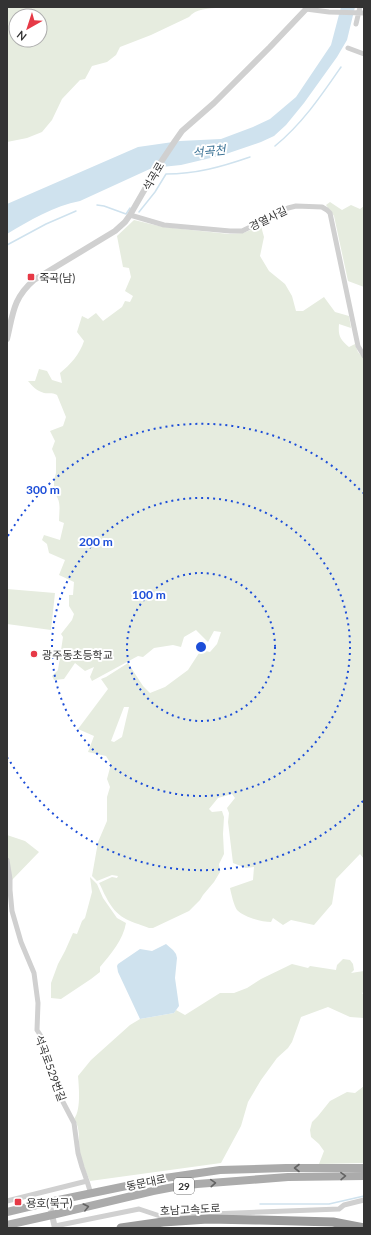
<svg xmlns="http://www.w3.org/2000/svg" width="371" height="1235" viewBox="0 0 371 1235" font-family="Lato,'Noto Sans KR',sans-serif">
  <rect width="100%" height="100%" fill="#fff"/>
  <!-- green -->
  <path fill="#e6ecdf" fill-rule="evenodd" d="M7,7h219v1c-11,0 -29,-1 -37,9l-38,18 -31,12 -4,8 -9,7 -15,4 -7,13 -5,1 -18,19 -10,21 -10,12 -15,6 -20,4zM16,16h24v24h-24z
    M330,202l12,8 9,-5 9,4 4,-3v81l-16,-6 -14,-65 -8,-11z
    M134,220l29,7 66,7 14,-1 18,-7 3,11 -4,19 9,15 16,13 7,12 4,15h7l21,-14 11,15 14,4 2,12 -12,-4c-1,12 1,15 10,23l6,-3 3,8 6,7v500l-4,-5 -24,25 -4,25 -18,21 -23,-5 -8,5 -10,-7 -2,4c-10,0 -27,-5 -34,-12 -3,-4 -6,-17 -7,-22l23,-8 1,-13 -8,1 -13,-5 -5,-41 1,-9 -2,-5 8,-10 -3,-4 -14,4 -9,11 3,3 10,-1 2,6 -1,17 1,20 -5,10 1,8 -6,10 -11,13 -3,5 -11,11 -36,17h-4c-21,-8 -32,-9 -43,-31 -3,-5 -4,-9 -7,-14l13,-6 5,1 1,-2 -6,-1 -15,6 -5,-5 6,-34 9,-21v-24l3,-10 -3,-8 4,-15 -5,-8 -18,-4 6,-16 -16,-7 30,-40 -7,-10 5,-2 22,-14 15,23 7,7 15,-6 23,-17 13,-20 9,2 7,-8 4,-12 -7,-1 -6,11 -12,-12 -12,7 -3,10 -8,-2 -19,3 -11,9 -5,-1 -46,25 -2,-4 4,-10 -9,4 -10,-8 -11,16 -10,1 -2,-4 6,-6 5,-33 -2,-3 11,-14 2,-6 -5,-8v-11h4l1,-13 -15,-7 6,-15 -16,-7 -2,-9 -5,-4 2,-5 16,5 4,-17 -5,-2c0,-10 3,-20 -5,-28v-13l2,-7v-15l-4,-9 3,-8 -5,-10 13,-5 3,-9 -9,-22c-6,-3 -8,-1 -13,-2 -7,-2 -12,-7 -16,-12h7l4,-12 8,2 5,9 10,3 -2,-10c10,-8 20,-19 24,-32l-7,-9 5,-16 6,3 8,-6 7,8 19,-14 3,-6 5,1 3,-6 -8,-5 6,-14 -2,-9 -6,-1 -6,-31zM124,707h5l-7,30 -8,5 -3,-1z
    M7,589l48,4 -4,37 -44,-6z
    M7,835l18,6 14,11 -28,29 -4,-29z
    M90,877l7,7 6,14 14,20 9,5c-3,17 -15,31 -26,44v5l-9,7 -30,20 -10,-1v-15l7,-19 7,-13 8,-18 4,1 5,-13 3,-3 7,-26z
    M343,959l7,1 3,4 1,6 -3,3 13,-2v21l-2,1 2,2v23l-14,-1 -22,-10 -27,10 -9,25 -4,6 -11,10 -16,22 -13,22 -7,24 -20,37 -131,18c-4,-9 -8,-18 -10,-28 -2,-11 1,-25 -6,-34 7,-9 5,-31 4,-43l13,-16 39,-35 10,-6 34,-6 2,-3 9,5 35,-22h14l13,-5 14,-9 31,-15 16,4 2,-2 26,4 1,-5z
    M364,1086v77l-45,1 5,-13 -5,-7 -8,-7 -1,-7 2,-8 6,-6 12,-15 17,-9 8,1z"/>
  <!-- water -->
  <path fill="#cfe2ee" d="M341,7h14l-8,33 -10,17 -33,46 -18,22 -12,11 -13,6 -38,13 -42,10 -29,3 -72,33c-26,5 -50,19 -73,33v-30l131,-57 42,-6 41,-2 32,-12 17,-8 26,-22 35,-52z
    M166,944l7,6 3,4 1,4 -2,20 4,28 -5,7 -34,6 -22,-47 -1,-6 1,-2 22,-15 12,2z"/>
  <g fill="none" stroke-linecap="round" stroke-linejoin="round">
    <!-- stream -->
    <path stroke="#cfe2ee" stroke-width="1.5" d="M275,146c27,-22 46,-50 66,-79
      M97,205l7,1 22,8 4,-6
      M139,212l16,-20 11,-18c30,0 55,-7 84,-17
      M7,245l39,-21 30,-13
      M260,1204h69l35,-8"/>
    <!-- minor -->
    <path stroke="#d0d0d0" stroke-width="5" d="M306,9l23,3 35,1
      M356,24l4,-17
      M348,48l16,6
      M130,215l34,10 66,6h12l21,-10 25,-13 8,-2 26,1 5,3 3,3 28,133 6,10
      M7,860l3,19v11l2,21 9,31 13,31 4,30 -1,27 7,11 19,61 11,21 4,30 4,14 5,14
      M7,1201l80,-20 4,13
      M55,1226l84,-17 21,7 179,-7 5,-4 20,-5"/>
    <!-- tertiary -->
    <path stroke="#d0d0d0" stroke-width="6" d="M7,339c6,-25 6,-41 27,-59l81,-49 10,-9 5,-7 27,-47 18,-27 7,-10 32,-28 56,-56 38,-40
      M49,1202l6,26"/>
    <!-- primary -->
    <path stroke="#ababab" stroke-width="8" d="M7,1212l42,-10 116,-24 55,-8 66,-2h78
      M7,1225l45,-10 101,-24 21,-4 23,-3 91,-7 76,-1"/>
    <!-- motorway -->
    <path stroke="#9a9a9a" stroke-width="9" d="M121,1228l42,-6 45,-3 52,1 73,2 31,6"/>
  </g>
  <!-- one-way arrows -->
  <defs><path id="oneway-chevron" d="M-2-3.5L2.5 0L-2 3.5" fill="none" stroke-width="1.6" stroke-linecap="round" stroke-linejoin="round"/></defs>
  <g stroke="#636363">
    <use href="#oneway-chevron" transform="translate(297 1168) rotate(180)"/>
    <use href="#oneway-chevron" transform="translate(343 1176) rotate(-1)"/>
    <use href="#oneway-chevron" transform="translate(213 1183) rotate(-4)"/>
    <use href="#oneway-chevron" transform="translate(86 1207) rotate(-14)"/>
  </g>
  <!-- distance rings -->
  <g fill="none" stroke="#1d4ed8" stroke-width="2" stroke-dasharray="2 4">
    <circle cx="201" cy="647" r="74"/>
    <circle cx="201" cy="647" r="149"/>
    <path d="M363 801A223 223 0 0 1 8 758M8 536A223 223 0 0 1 363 493"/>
  </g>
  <!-- markers -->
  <g fill="#e63946" stroke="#fff" stroke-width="1.5">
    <rect x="27" y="273" width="8" height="8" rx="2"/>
    <circle cx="34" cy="654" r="4"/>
    <rect x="14" y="1198" width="8" height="8" rx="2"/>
  </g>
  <g text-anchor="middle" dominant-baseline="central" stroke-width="4" stroke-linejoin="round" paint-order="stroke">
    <!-- shield labels -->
    <rect fill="#fff" stroke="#707070" stroke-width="1" x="174" y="1178" width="20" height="16" rx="3"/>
    <g font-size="10" font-weight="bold" fill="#333">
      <text x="184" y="1186">29</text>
    </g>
    <!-- street labels -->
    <g font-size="11" fill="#333" stroke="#fff">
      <text transform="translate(153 176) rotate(-60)">석곡로</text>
      <text transform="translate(268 218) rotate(-26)">경열사길</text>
      <text transform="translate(51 1068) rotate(70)">석곡로529번길</text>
      <text transform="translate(146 1182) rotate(-12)">동문대로</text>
      <text transform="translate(190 1209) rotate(-3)">호남고속도로</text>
    </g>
    <!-- poi labels -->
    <g font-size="11" fill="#333" stroke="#fff" text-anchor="start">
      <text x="39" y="277">죽곡(남)</text>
      <text x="42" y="654">광주동초등학교</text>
      <text x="26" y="1202">용호(북구)</text>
    </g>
    <!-- water labels -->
    <g font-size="12" font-style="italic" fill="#3f7597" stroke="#fff">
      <text transform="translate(209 151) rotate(-6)">석곡천</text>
    </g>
  </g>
  <circle cx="201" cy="647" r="6" fill="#1d4ed8" stroke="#fff" stroke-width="2"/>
  <g font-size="12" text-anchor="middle" font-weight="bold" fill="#1d4ed8" stroke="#fff" stroke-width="4" stroke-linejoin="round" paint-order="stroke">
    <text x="43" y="494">300 m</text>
    <text x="96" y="546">200 m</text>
    <text x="149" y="599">100 m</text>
  </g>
  <!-- border -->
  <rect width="371" height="1235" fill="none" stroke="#333333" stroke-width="16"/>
  <!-- north arrow -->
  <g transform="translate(28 28) rotate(219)"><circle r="19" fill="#ffffff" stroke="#adadad"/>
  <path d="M0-3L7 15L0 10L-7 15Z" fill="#e63946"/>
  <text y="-6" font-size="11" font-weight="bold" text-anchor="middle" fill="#333333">N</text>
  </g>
</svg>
